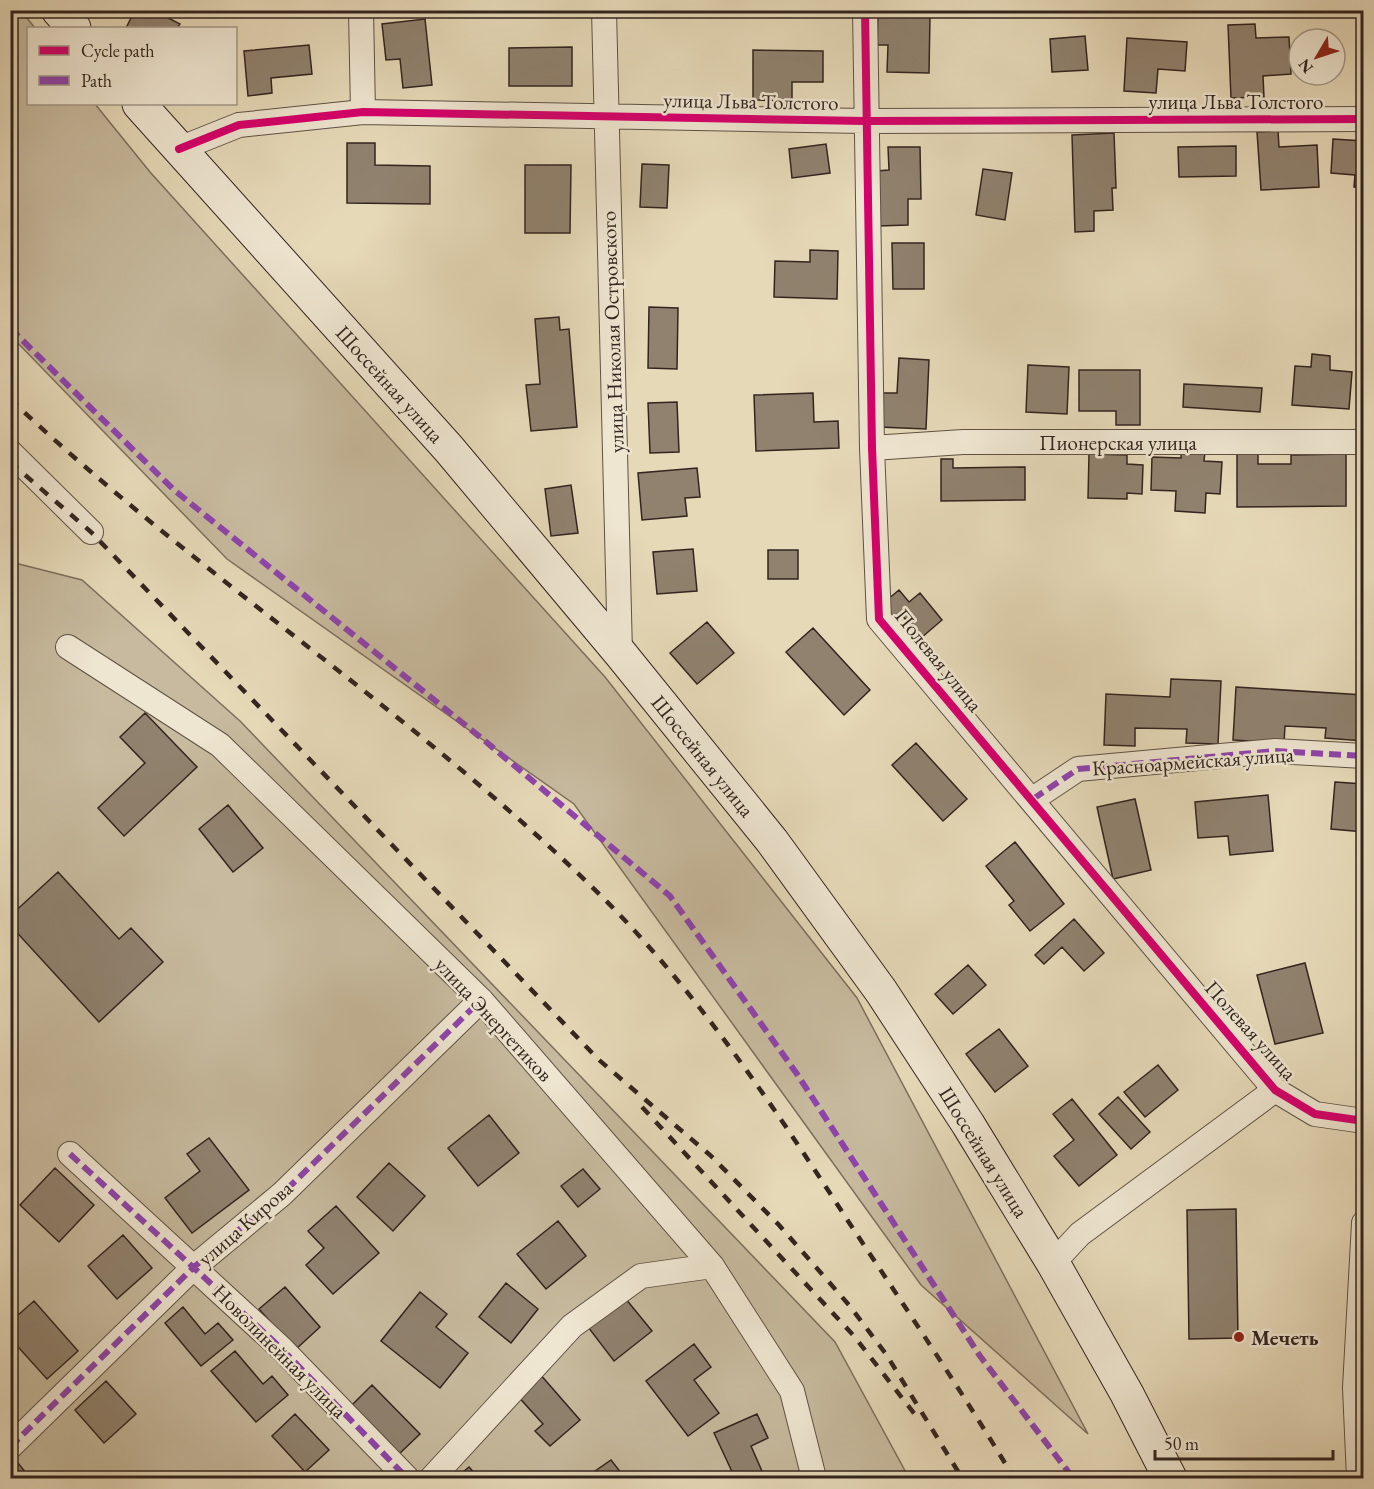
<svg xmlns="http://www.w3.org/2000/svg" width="1374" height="1489" viewBox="0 0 1374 1489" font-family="'EB Garamond',serif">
  <rect width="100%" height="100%" fill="#e6d9b8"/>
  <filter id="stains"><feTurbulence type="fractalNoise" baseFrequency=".00333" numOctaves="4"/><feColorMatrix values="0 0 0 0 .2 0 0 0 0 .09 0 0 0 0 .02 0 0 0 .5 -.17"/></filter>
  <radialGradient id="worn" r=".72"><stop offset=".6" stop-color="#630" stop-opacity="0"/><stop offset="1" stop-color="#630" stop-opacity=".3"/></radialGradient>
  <!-- green -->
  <path fill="#c7ba9e" stroke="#7c6f5e" stroke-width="1.5" d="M21,11l14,17h-7v76h67l55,68 455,505 252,321 231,436 -167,-149 -347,-481 -347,-245 -216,-223 -1,-325z
    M11,562l71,18 158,141 595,621 74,136h-898z"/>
  <!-- building -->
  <path fill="#90826f" stroke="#32241f" stroke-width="1.5" d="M135,10h18l27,14 -3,4h-51z
    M625,10h44v3h-44z
    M878,14l52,1 -1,58 -42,-1 1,-27h-11z
    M425,19l7,66 -29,3 -3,-29 -14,1 -4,-36z
    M1255,24l1,14 33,-1 2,37 -28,2 1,21 -33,1 -3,-73z
    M1085,36l3,34 -36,2 -2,-33z
    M1127,38l60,4 -2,29 -27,-2 -2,24 -32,-2z
    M309,45l3,29 -41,4 1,15 -24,3 -4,-45z
    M572,47v39h-63v-38z
    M753,50l70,1v31h-31v19l-39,-1z
    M1278,131l1,16 38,-2 2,42 -58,3 -4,-58z
    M1114,133l2,55h-4l1,22 -19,1v20l-19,1 -3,-97z
    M1333,139l31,2v46h-10l1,-12 -24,-2z
    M347,143h28v22l55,1v38l-83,-1z
    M826,144l4,29 -38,5 -3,-29z
    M1236,146v30l-57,1 -1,-30z
    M888,147h32l1,52h-13v26l-30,1 -2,-55 13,-1z
    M642,164l27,1 -2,43 -27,-1z
    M525,165h46l-1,68h-45z
    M983,169l29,4 -7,47 -29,-5z
    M892,243h32v46h-31z
    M810,250l28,1 -1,48 -63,-2 1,-36 35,1z
    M649,307l29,1 -1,61 -29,-1z
    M559,317l1,13 9,-1 8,98 -46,4 -5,-46 14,-1 -5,-65z
    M1312,354l18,2v14l22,2 -3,37 -57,-4 3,-39 16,1z
    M899,358l30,2 -3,69 -47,-2 2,-34h16z
    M1028,365l41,2 -2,47 -41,-2z
    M1079,370h61v55h-24v-14h-37z
    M1184,384l78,4 -2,24 -77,-5z
    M813,393l1,29 24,-1 1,27 -83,3 -2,-56z
    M677,402l2,50 -29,1 -2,-50z
    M1237,450h21v14h33v-9l55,-1v52l-109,1z
    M1181,451l24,1 -1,9 18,1 -2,32 -14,-1 -1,20 -30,-2 1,-20 -25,-1 1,-33 29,1z
    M1089,454l38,1v9l16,1 -1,29 -15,-1v6l-39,-1z
    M941,459h12v9l72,-1v33l-84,1z
    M697,468l3,29 -15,1 2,18 -45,4 -4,-47z
    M571,485l7,48 -27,3 -6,-47z
    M693,549l4,42 -40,3 -4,-42z
    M768,550h30v29h-30z
    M899,590l10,12 11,-9 22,27 -21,18 -20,-24 -7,5 -12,-15z
    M707,622l27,31 -37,31 -27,-31z
    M813,628l57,62 -26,25 -58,-63z
    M1171,679l50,2 -3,63 -32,-1 1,-14 -52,-1v18l-31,-1 2,-51 64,3z
    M1236,687l128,8v46l-39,-3 1,-10 -41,-2 -1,17 -51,-3z
    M145,713l52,54 -73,69 -26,-28 47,-45 -25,-26z
    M916,743l51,56 -24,22 -51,-56z
    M1335,782l29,2v48l-33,-3z
    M1268,795l5,56 -43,4 -2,-19 -30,2 -3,-36z
    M1135,799l16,71 -38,9 -16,-72z
    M228,805l35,43 -30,24 -34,-43z
    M1015,842l49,62 -34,27 -21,-26 5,-4 -28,-35z
    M58,872l61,67 12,-11 32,34 -64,60 -89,-97v-9z
    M1074,919l30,34 -20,18 -22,-24 -18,17 -9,-9z
    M1305,963l18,70 -48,11 -18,-69z
    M968,965l18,20 -33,29 -18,-20z
    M999,1029l29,37 -33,26 -29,-38z
    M1158,1065l20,25 -33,27 -21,-25z
    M1118,1097l32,35 -19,17 -32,-35z
    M1072,1099l45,56 -38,31 -25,-30 20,-16 -21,-26z
    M489,1115l30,38 -41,33 -30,-38z
    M209,1138l40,52 -57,43 -27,-35 35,-27 -13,-17z
    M389,1163l36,33 -32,35 -36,-34z
    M55,1168l39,37 -35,37 -39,-37z
    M583,1169l17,20 -22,18 -17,-21z
    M336,1206l43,47 -46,41 -27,-29 18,-17 -16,-17z
    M1236,1209l2,129 -49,1 -2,-129z
    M558,1221l28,35 -40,33 -29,-35z
    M123,1235l29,33 -35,31 -29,-33z
    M506,1283l32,26 -27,34 -32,-26z
    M285,1287l35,40 -25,23 -36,-41z
    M420,1292l27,22 -11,13 32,26 -28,35 -59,-47z
    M625,1298l27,33 -38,30 -26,-34z
    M34,1301l44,50 -31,28 -37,-41v-16z
    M183,1307l22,27 13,-11 15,17 -32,26 -36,-43z
    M694,1344l17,23 -17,13 25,33 -31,23 -42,-55z
    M235,1351l28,33 9,-8 16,19 -32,27 -45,-51z
    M539,1373l41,47 -30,26 -15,-15 8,-7 -28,-31z
    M106,1381l30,33 -32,29 -29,-33z
    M372,1385l48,49 -22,21 -48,-48z
    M295,1414l34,36 -24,22 -33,-36z
    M757,1414l11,24 -17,8 14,32h-30l-21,-45z
    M611,1460l14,18h-40z
    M18,1463l12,15h-20v-9z
    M469,1467l10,11h-23z"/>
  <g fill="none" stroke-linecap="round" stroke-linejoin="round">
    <!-- minor casing -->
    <g stroke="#5f5145" stroke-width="26">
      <path id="minor" d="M361,10l2,102
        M604,10l16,643
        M865,10l7,438 7,171 396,471 40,24 49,7
        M179,149l60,-24 124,-13 502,9 499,-2
        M872,448l91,-6h401
        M10,452l81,80
        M68,647l152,98 261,255 231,266 80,125 22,87
        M1033,799l45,-30 197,-18 89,5
        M70,1154l211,194 126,130
        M1053,1263l27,-29 195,-144
        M10,1447l184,-180 88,-73 199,-194
        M432,1478l140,-152 69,-50 71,-10
        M1359,1478l-4,-90 9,-165"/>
    </g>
    <!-- secondary casing -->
    <g stroke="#32241f" stroke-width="35">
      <path id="secondary" d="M58,10l16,18
        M139,104l310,345 171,204 152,188 109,150 87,133 85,139 74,131 43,84"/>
    </g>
    <!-- minor -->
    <use href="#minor" stroke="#efe6d1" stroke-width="24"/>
    <!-- secondary -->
    <use href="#secondary" stroke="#efe6d1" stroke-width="33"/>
    <!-- rail -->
    <path stroke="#32241f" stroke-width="4.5" stroke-dasharray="10 10" stroke-linecap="butt" d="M10,399c183,173 398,310 579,485 104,100 185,223 263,343 55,83 111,166 162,251
      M10,462l81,70 508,528 111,95 69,70 70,80 37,49 76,124
      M642,1107l212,229 66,85"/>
    <!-- quiet -->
    <path stroke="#8e44ad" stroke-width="6" stroke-dasharray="12 6" stroke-linecap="butt" d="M10,328l164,162 311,251 185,155 127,178 183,282 93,122
      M1033,799l45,-30 197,-18 89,5
      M70,1154l211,194 126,130
      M10,1447l184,-180 88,-73 199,-194"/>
    <!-- cycleway casing -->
    <g stroke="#efe6d1" stroke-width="11">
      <path id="cycleway" d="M865,10l7,438 7,171 396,471 40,24 49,7
        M179,149l60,-24 124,-13 502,9 499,-2"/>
    </g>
    <!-- cycleway -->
    <use href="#cycleway" stroke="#d6006c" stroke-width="8"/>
  </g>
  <!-- markers -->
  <circle fill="#8f2418" stroke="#efe6d1" stroke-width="2" cx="1239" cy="1337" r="6"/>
  <g text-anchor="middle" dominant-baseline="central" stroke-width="5" stroke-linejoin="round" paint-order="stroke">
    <!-- street labels -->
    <g font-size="21" fill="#32241f" stroke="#efe6d1">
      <text transform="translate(751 101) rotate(1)">улица Льва Толстого</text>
      <text x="1236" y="101">улица Льва Толстого</text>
      <text transform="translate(612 332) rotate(-92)">улица Николая Островского</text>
      <text transform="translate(390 384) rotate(48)">Шоссейная улица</text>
      <text x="1118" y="442">Пионерская улица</text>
      <text transform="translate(939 660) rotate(51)">Полевая улица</text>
      <text transform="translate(703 756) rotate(51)">Шоссейная улица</text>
      <text transform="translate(1193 761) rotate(-4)">Красноармейская улица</text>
      <text transform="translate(494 1019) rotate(47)">улица Энергетиков</text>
      <text transform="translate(1251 1030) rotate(48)">Полевая улица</text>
      <text transform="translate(984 1152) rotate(58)">Шоссейная улица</text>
      <text transform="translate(245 1223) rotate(-41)">улица Кирова</text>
      <text transform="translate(280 1351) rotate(45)">Новолинейная улица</text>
    </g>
    <!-- poi labels -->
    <g font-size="21" font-weight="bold" fill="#32241f" stroke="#efe6d1" text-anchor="start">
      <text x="1251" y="1337">Мечеть</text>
    </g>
  </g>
  <!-- margin -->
  <rect width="1374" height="1489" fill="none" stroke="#e6d9b8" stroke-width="36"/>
  <rect x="12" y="12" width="1350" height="1465" fill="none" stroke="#32241f" stroke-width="3"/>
  <rect x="18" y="18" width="1338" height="1453" fill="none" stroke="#32241f" stroke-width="1.5"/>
  <!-- legend -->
  <rect x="27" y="27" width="210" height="78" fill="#efe6d1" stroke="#a3988a" stroke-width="1.5"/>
  <rect x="39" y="46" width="30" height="9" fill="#d6006c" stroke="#a3988a" stroke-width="1.5"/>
  <text x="81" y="57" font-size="18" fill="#32241f">Cycle path</text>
  <rect x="39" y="76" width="30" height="9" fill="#8e44ad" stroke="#a3988a" stroke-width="1.5"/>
  <text x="81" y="87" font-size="18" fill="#32241f">Path</text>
  <!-- north arrow -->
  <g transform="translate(1317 57) rotate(231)"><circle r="28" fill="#efe6d1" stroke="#a3988a" stroke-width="1.5"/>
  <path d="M0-4.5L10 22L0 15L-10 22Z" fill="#8f2418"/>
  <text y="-9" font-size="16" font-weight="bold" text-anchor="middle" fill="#32241f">N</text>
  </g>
  <!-- scale -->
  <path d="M1155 1450v9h178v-9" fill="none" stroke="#32241f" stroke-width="3"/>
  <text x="1164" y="1450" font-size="18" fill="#32241f" stroke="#efe6d1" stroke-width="4.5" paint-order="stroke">50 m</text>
  <rect width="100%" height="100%" filter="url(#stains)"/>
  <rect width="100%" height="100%" fill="url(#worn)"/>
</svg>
